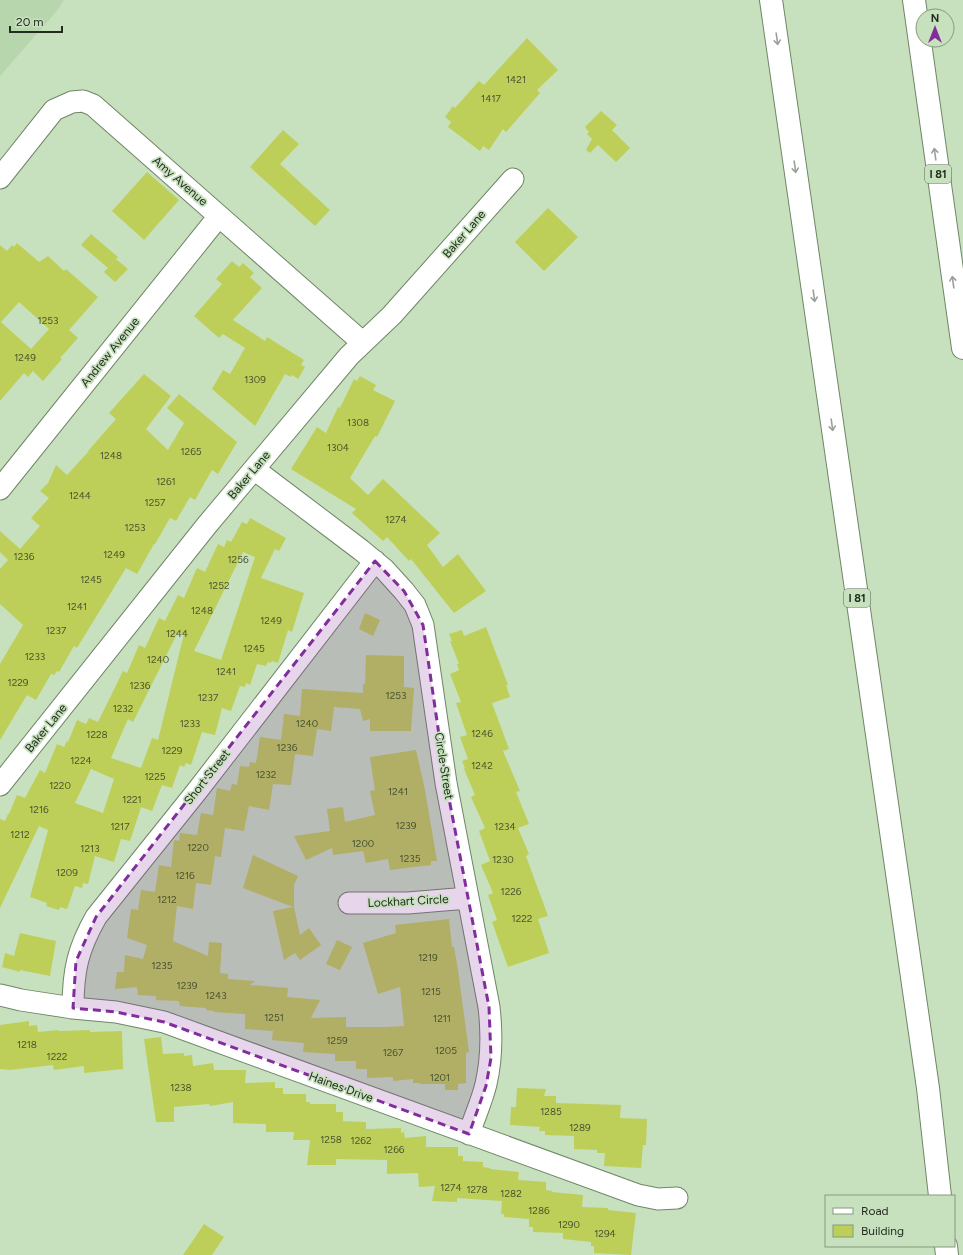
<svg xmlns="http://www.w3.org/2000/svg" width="963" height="1255" viewBox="0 0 963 1255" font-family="Figtree,sans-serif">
  <rect width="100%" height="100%" fill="#c7e1be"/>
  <!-- built -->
  <path fill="#b8d6ad" d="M0,0h64l-8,12 -56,64z"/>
  <!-- building -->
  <path fill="#bdcf59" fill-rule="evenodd" d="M527,38l31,32 -21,20 3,3 -34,39 -3,-3 -14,21 -6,-4 -3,5 -32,-24 3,-5 -6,-5 8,-11 2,2 24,-27 5,4z
    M601,111l16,14 -5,5 18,18 -14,14 -18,-17 -8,8 -4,-3 6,-11 -5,-5 2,-2 -4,-5z
    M283,130l16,14 -19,20 50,46 -15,16 -65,-59z
    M147,172l32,28 -35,40 -32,-29z
    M548,208l30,29 -34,34 -29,-29z
    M91,234l27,23 -10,11 -27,-23z
    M17,243l22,19 9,-6 16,15 2,-2 32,28 -29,33 9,8 -18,20 2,1 -19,22 -10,-10 -5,6 -4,-4 -24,28v-156l7,6 5,-6 2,2zM19,302l30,27 -18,20 -30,-27z
    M116,259l12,10 -13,13 -11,-10z
    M232,261l7,6 4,-4 11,10 -4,4 12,11 -29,32 32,21 2,-4 37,23 -3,5 4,2 -7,12 -6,-4 -1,2 -6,-3 -30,52 -43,-37 11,-19 7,4 15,-26 -22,-14 -4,4 -25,-22 28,-32 -6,-5z
    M144,374l27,22 -25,33 22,21 16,-27 -17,-15 12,-14 58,48 -19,32 -6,-4 -17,30 -5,-3 -14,24 -6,-3 -15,26h-1l-17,30 -11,-6 -49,80 -3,-2 -15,26 -2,-1 -3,4 -3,-1 -15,26 -9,-5 -27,45v-76l23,-39 -23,-21v-35l8,-9 -8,-8v-21l20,18 20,-23 -9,-8 18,-20 -9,-7 8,-8 8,-18 11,10 22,-24h-1l28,-32 -7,-6z
    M360,376l16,9 -3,5 22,11 -18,36 -2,-1 -25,42 18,17 15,-16 57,54 -13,12 16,22 15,-13 28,37 -32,22 -43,-54 -2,2 -22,-24 -4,4 -31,-28 4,-4 -65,-40 26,-42 9,6 12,-26 2,1 14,-29 3,2z
    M250,518l36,20 -7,13 -4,-2 -14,29 43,15 -12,39 -4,-2 -10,33 -6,-2 -1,2 -3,-1 -2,4 -9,-2 -7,21 -4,-2 -1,4 -5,-1 -9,25 -9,-3 -7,27 -13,-3 -11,33 -5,-2 -2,4 -4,-2 -8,23 -10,-3 -10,26 -11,-4 -11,34 -9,-2 -7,23 -19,-6 -7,28 -5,-1 -1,5 -7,-2 -8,23 -7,-2 -1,3 -13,-4 1,-3 -17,-6 18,-67 -9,-4 -39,82v-89l5,2 3,-7h1l8,-19 8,3 15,-28 5,3 12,-29 7,3 3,-6 1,1 9,-22 9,4 3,-6 9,4 25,-51 4,2 12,-28 6,3 14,-30 6,3 13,-26 6,3 13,-30 8,4 13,-28 6,3 3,-7 4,2 11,-20 5,2zM243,552l12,5 -34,103 -27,-9zM178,632l6,2 -26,106 -6,-2 -11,30 -30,-10 17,-39 5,3zM91,769l23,10 -11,34 -28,-10z
    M365,613l15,7 -7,16 -14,-7z
    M486,627l22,58h-2l4,12 -18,6 17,46 -6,2 17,40 -4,1 13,32 -11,4 11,26 -3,2 22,60 -10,3 11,34 -41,14 -16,-45 5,-2 -9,-25 5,-2 -12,-28 9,-4 -11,-30 6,-3 -14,-31 4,-2 -11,-26 1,-1 -3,-7 6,-2 -8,-22 7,-2 -11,-32 5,-1 -11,-28 9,-4 -2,-6h2l-9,-23h2l-3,-7 13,-4 2,6z
    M366,655l38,1v31l10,1 -3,43h-41v-12l-7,2 -3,-12 -26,-2 -3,24 -14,-2 -4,27 -18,-2 -4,31 -18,-1 -4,26 -20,-4 -5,25 -19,-3 -4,29 -6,-1 -4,29 -15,-2 -3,26 -16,-3 -4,35 35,15 1,-14 13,1 -2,30 8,1v5l27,2 -5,4 38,3 -1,9 33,3 -9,18 35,-1v10h40l18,-1 -4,-39 -22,7 -15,-51 33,-10 -1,-8 54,-6 3,28h2l4,23 11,82 -3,1v30l-8,1v6h-13v-6h-25v-1h-7v-4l-20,2v-4l-26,1v-9h-11v-8h-21v-7l-32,-2 1,-9 -32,-3 1,-9 -28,-2v-15l-31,-2v-1l-8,-1v-2l-26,-2 -1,-5 -23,-1v-4l-18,-1 -1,-8 -22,2 2,-17h7l1,-17 18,4 4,-14 -20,-7 4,-29 7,1 3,-20 14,2 4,-27 12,2 3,-27 5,1 1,-8 17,2 4,-22 12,2 4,-27 13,3 2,-7 5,1 3,-19 9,1 1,-5 6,1 4,-26 21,3 3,-26 16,2 2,-27 61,4v-9h2z
    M416,750l9,40 12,71h-6v4l-41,5 -2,-11 -22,4 -3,-12 -30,4 -1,-7 -26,12 -12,-24 36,-5 -3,-22 16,-2 2,15 30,-7 -5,-24 5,-1 -5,-33z
    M253,855l45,21 -4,9v22l6,28 9,-7 12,17 -21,15 -5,-7 -11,7 -11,-49 20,-4 -50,-19z
    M20,933l36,8 -6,35 -30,-6v2l-18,-5 3,-14 9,3z
    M337,940l15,7 -12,23 -14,-6z
    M29,1021v5l8,-1 1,7 20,-2 1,1 31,-1v2l32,-1 1,38 -39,4v-7l-30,4 -1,-5 -43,5 -10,-1v-44z
    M161,1037l2,17 21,-1v3l8,-1 1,11 20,-3 1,7h32l-1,13 30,-1v6h8v6h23v8h4v2h26v8h7v9l23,1v7l35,-1v5l3,-1 1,6 21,-2v11h32v9h5v5l20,1v5l7,1v1l29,3 -1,8 28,2v8l6,1v1l31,3 -1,12 26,1v2l28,3 -5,42 -37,-2v-7h-3v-4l-28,-3v-6l-30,-1v-5h-4v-8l-25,-2v-3h-3l1,-13 -45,-3v4l-25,-1 3,-15 -16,1 -1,-14 -31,1v-14l-51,-1v6h-29l3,-25h-17l1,-8h-28v-8l-33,-1v-21l-23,4 -1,-2 -35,3v15h-18l-12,-83z
    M517,1088l29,1 -2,7h12v7l65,2 -1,13 27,1 -1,26h-3l-2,23 -37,-2 1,-13h-8v-3l-23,-1v-13l-29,-1v-4h-6l1,-4 -30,-2 1,-18h5z
    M204,1224l20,13 -12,18h-29z"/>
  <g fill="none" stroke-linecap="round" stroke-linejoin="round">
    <!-- minor casing -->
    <g stroke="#6f8667" stroke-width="23">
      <path id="minor" d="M0,178l54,-68 18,-8 11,-1 10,4 269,237
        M254,469l107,81 23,19 20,22 11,14 8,20 23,158 43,224c3,26 3,51 -3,77 -4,17 -12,34 -17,50
        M0,489l219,-273
        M0,785l207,-260 142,-169 43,-41 121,-136
        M349,903h59l60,-5
        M0,995l21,5 52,8 43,4 48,10 474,173 20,4 19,-1
        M73,1008c0,-38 5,-59 23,-91l101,-126 178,-230"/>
    </g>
    <!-- highway casing -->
    <g stroke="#6f8667" stroke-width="24">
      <path id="highway" d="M771,0l157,1088 12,108
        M914,0l49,348
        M946,1246l1,9"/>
    </g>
    <!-- minor -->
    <use href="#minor" stroke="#fff" stroke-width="21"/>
    <!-- highway -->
    <use href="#highway" stroke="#fff" stroke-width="22"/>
  </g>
  <!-- one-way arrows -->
  <defs><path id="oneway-shaft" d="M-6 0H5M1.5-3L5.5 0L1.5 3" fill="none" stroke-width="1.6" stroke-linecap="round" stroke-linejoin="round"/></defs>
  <g stroke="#9ca09a">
    <use href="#oneway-shaft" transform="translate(777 39) rotate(82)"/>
    <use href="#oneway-shaft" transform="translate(935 154) rotate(-98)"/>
    <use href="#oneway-shaft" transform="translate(795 167) rotate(82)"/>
    <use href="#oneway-shaft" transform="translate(953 282) rotate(-98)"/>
    <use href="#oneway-shaft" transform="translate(814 296) rotate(82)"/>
    <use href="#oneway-shaft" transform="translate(832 425) rotate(82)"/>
  </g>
  <!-- marked area -->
  <path fill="#822d9c" fill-opacity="0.2" stroke="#822d9c" stroke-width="3" stroke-dasharray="8 5" stroke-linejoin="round" d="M375,561l29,30 19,34 23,158 43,224 2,51 -5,28 -17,48 -305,-112 -48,-10 -43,-4 3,-47 20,-44z"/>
  <g text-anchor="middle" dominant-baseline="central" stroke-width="3.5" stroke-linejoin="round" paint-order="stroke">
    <!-- number labels -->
    <g font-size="10" fill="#4a552e">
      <text x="516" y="79">1421</text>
      <text x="491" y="98">1417</text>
      <text x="48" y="320">1253</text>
      <text x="25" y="357">1249</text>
      <text x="255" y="379">1309</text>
      <text x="358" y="422">1308</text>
      <text x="338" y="447">1304</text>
      <text x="191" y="451">1265</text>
      <text x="111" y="455">1248</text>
      <text x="166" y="481">1261</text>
      <text x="80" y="495">1244</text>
      <text x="155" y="502">1257</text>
      <text x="396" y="519">1274</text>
      <text x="135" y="527">1253</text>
      <text x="114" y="554">1249</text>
      <text x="24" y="556">1236</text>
      <text x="238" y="559">1256</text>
      <text x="91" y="579">1245</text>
      <text x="219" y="585">1252</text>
      <text x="77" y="606">1241</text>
      <text x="202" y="610">1248</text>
      <text x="271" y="620">1249</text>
      <text x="56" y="630">1237</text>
      <text x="177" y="633">1244</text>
      <text x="254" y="648">1245</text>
      <text x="35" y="656">1233</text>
      <text x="158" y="659">1240</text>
      <text x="226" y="671">1241</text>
      <text x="18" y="682">1229</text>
      <text x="140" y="685">1236</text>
      <text x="396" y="695">1253</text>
      <text x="208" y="697">1237</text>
      <text x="123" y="708">1232</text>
      <text x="190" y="723">1233</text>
      <text x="307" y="723">1240</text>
      <text x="482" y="733">1246</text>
      <text x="97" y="734">1228</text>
      <text x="287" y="747">1236</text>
      <text x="172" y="750">1229</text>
      <text x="81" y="760">1224</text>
      <text x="482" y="765">1242</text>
      <text x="266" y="774">1232</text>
      <text x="155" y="776">1225</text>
      <text x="60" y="785">1220</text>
      <text x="398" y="791">1241</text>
      <text x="132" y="799">1221</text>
      <text x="39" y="809">1216</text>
      <text x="406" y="825">1239</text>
      <text x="120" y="826">1217</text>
      <text x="505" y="826">1234</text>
      <text x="20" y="834">1212</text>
      <text x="363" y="843">1200</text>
      <text x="198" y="847">1220</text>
      <text x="90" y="848">1213</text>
      <text x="410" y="858">1235</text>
      <text x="503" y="859">1230</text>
      <text x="67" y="872">1209</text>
      <text x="185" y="875">1216</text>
      <text x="511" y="891">1226</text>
      <text x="167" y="899">1212</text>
      <text x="522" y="918">1222</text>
      <text x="428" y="957">1219</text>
      <text x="162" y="965">1235</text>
      <text x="187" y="985">1239</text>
      <text x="431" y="991">1215</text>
      <text x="216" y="995">1243</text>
      <text x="274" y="1017">1251</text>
      <text x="442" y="1018">1211</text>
      <text x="337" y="1040">1259</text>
      <text x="27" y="1044">1218</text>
      <text x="446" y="1050">1205</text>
      <text x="393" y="1052">1267</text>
      <text x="57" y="1056">1222</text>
      <text x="440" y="1077">1201</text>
      <text x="181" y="1087">1238</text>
      <text x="551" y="1111">1285</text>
      <text x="580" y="1127">1289</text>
      <text x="331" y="1139">1258</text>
      <text x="361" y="1140">1262</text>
      <text x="394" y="1149">1266</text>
      <text x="451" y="1187">1274</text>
      <text x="477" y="1189">1278</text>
      <text x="511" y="1193">1282</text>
      <text x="539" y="1210">1286</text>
      <text x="569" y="1224">1290</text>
      <text x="605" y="1233">1294</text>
    </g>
    <!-- shield labels -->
    <g fill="#c7e1be" stroke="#54624f" stroke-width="1">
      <rect x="925" y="165" width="26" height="18" rx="3"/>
      <rect x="844" y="589" width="26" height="18" rx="3"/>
    </g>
    <g font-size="11" font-weight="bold" fill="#232c1f">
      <text x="938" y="174">I 81</text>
      <text x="857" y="598">I 81</text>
    </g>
    <!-- street labels -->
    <g font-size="12" fill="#232c1f" stroke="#c7e1be">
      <text transform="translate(180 181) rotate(41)">Amy Avenue</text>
      <text transform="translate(464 234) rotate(-49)">Baker Lane</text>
      <text transform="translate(110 352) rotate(-51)">Andrew Avenue</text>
      <text transform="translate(249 475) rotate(-50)">Baker Lane</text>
      <text transform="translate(46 728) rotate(-51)">Baker Lane</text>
      <text transform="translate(444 766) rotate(81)">Circle Street</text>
      <text transform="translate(207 777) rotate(-52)">Short Street</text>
      <text transform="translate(408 901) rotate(-3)">Lockhart Circle</text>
      <text transform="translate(341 1087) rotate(20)">Haines Drive</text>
    </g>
  </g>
  <!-- legend -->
  <rect x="825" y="1195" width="130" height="52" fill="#c7e1be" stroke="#85997e"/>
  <rect x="833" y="1208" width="20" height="6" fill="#ffffff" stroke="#85997e"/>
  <text x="861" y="1215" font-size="12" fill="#232c1f">Road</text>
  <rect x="833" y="1225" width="20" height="12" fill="#bdcf59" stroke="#85997e"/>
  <text x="861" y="1235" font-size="12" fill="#232c1f">Building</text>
  <!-- north arrow -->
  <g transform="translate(935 28)"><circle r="19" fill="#c7e1be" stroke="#85997e"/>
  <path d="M0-3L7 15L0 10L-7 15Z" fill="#822d9c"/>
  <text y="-6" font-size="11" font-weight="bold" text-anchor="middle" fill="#232c1f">N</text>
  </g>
  <!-- scale -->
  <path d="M10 26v6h52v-6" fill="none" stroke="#232c1f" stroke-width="2"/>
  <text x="16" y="26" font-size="12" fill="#232c1f" stroke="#c7e1be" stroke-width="3" paint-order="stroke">20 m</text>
</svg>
